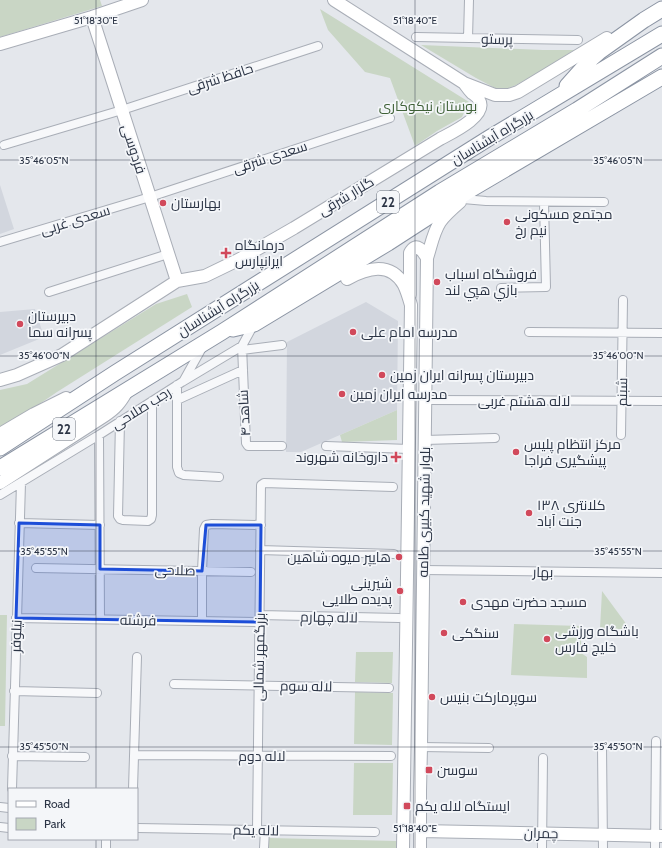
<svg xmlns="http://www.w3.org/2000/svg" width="662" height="848" viewBox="0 0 662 848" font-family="Cabin,Cairo,sans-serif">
  <rect width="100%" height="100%" fill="#e4e7ec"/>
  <!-- built -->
  <path fill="#d2d6de" d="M0,185l14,44 -14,5z
    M366,302l32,19 -1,89 -96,42h-15l1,-110z
    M35,309l9,28 -44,18v-43z"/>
  <!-- green -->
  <path fill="#c9d6c5" d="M0,0h100l2,6 -102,31z
    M320,9l149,93 -7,15 -25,14 -22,15 -25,-68 -25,-6 -37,-42z
    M421,45l122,5h31l-31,20 -27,15 -10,4 -11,-1 -19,-10z
    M187,294l5,13 -135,85 -57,39v-41l27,-6 129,-80z
    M397,410v30l-55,2 -2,-7z
    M602,591l28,38h-30z
    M0,615h7l-2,111h-5z
    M514,624l67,2v27l6,4v21l-76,-3z
    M356,652h37l-1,31 -37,-1z
    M355,692l38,1 -1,52 -38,-1z
    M354,763h39l-1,52h-39z
    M269,838l128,3 -1,7h-127z"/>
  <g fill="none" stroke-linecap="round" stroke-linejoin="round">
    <!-- street casing -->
    <g stroke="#a9aeb7" stroke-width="10">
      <path id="street" d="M416,37l162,3
        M468,38l1,-38
        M4,145l118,-35 196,-64
        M463,199l23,2 118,1
        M0,242l150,-45 240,-79
        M501,288l45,-1 -2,-85
        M49,292l119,-38
        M529,332l133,1
        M242,346l4,97 2,3h34
        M242,350l40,-5
        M184,380l19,-34
        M177,385v82l2,6 5,2 35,2
        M177,400l66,-30
        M426,400l236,1
        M120,421l-2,95 2,3 3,1 25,1 3,-2 1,-4v-114
        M99,435l1,184
        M621,435l2,-135
        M425,440l70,-2
        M326,446l83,3
        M0,495l99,-60 83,-53 60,-36 12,-22
        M19,523l81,2
        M260,550l134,4
        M36,568l215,4
        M423,570l239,3
        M260,615l139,3
        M16,618l244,4
        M202,621v-50l2,-42 2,-4 6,-1 49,1
        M174,684l215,4
        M14,691l83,2
        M421,747l68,1
        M602,747l1,101
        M134,755l257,1
        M12,756l73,1
        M12,789l9,-306
        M133,789l4,-132
        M0,807l9,1
        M0,827l9,1
        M137,828l238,4
        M257,830l4,-345 3,-2 129,4
        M106,839v9
        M264,848l1,-18
        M542,848l1,-90
        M655,848l1,-107"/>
    </g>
    <!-- secondary casing -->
    <g stroke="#a9aeb7" stroke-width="14">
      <path id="secondary" d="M334,0l130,83 31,12h14l9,-3 89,-54
        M92,17l85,264
        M0,44l92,-27 50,-17
        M347,279c20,-11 43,-18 57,6 3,6 5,13 7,20l-8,543
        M410,295v-42c6,-12 13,-2 17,5
        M0,380l17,-5 45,-20 115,-74 28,-5 35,-17 54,-31 146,-89c11,-6 48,-23 39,-39 -1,-3 -4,-5 -7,-7 -3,-3 -5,-6 -8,-10
        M0,434l34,-20 32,-16
        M0,483l104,-67c12,-8 16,-13 23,-25
        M420,831l242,5
        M420,848v-58l1,-43 6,-489c4,-12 6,-25 13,-36 5,-7 13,-14 20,-20"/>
    </g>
    <!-- highway casing -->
    <g stroke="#8b94a3" stroke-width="17">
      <path id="highway" d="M567,86l25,-28 7,-6 45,-32 18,-11
        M233,329l21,-5 134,-81 82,-53 192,-113
        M0,448l115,-75 374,-235 173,-104
        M0,468l222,-136 218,-140 137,-82 85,-54"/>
    </g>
    <!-- street -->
    <use href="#street" stroke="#f7f8fa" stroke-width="8"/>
    <!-- secondary -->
    <use href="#secondary" stroke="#fff" stroke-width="12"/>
    <!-- highway -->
    <use href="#highway" stroke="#fff" stroke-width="15"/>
  </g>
  <!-- marked area -->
  <path fill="#1d4ed8" fill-opacity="0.2" stroke="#1d4ed8" stroke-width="3" stroke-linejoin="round" d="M19,523l81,2v44l102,2 4,-46h55l-1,97 -244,-4z"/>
  <!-- ticks -->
  <path fill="none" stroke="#2b3445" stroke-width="1" stroke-opacity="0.45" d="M96,0v789M415,0v848M0,160h662M0,356h662M0,551h662M0,747h662M96,839v9"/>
  <!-- markers -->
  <g fill="#d1495b" stroke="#f4f6f9" stroke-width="1.5">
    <circle cx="163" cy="203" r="4"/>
    <circle cx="507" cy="222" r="4"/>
    <path d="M224 247h4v4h4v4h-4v4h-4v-4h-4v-4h4z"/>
    <circle cx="437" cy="282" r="4"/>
    <circle cx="20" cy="324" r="4"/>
    <circle cx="353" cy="332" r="4"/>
    <circle cx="382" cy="375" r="4"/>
    <circle cx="342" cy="394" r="4"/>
    <circle cx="516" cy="452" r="4"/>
    <path d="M394 451h4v4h4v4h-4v4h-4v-4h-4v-4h4z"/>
    <circle cx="529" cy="513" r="4"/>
    <circle cx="399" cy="557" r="4"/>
    <circle cx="400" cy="591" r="4"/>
    <circle cx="463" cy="602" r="4"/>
    <circle cx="444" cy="633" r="4"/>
    <circle cx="547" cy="639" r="4"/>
    <circle cx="432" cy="697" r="4"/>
    <rect x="425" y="766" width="8" height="8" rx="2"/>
    <rect x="403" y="802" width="8" height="8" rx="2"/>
  </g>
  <g text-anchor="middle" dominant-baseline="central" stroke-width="3.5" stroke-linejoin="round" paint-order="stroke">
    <!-- shield labels -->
    <g fill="#f4f6f9" stroke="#676e7b" stroke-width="1">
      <rect x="377" y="191" width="22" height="22" rx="3"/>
      <rect x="53" y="418" width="22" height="22" rx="3"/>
    </g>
    <g font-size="13" font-weight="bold" fill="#2b3445">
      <text x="388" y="202">22</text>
      <text x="64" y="429">22</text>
    </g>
    <!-- street labels -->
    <g font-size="14" fill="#2b3445" stroke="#f4f6f9">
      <text transform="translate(497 39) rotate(1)">پرستو</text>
      <text transform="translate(220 78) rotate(-18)">حافظ شرقی</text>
      <text transform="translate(492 137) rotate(-31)">بزرگراه آبشناسان</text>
      <text transform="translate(134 149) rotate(72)">فردوسی</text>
      <text transform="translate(270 157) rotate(-18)">سعدی شرقی</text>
      <text transform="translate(346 196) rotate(-31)">گلزار شرقی</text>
      <text transform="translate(75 220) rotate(-17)">سعدی غربی</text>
      <text transform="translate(218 308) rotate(-32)">بزرگراه آبشناسان</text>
      <text transform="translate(622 392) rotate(-89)">شبنم</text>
      <text x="524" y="401">لاله هشتم غربی</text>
      <text transform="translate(141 408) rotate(-32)">رجب صلاحی</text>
      <text transform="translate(244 413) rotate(-93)">شاهد ۴</text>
      <text transform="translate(424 512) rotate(-89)">بلوار شهید کبیری طامه</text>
      <text transform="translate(175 570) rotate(1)">صلاحی</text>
      <text transform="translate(543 572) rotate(1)">بهار</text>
      <text transform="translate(329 617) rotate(1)">لاله چهارم</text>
      <text transform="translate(138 620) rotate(1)">فرشته</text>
      <text transform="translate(16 636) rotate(-88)">نیلوفر</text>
      <text transform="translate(259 657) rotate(-89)">بزرگمهر شمالی</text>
      <text transform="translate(306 686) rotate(1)">لاله سوم</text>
      <text x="262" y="756">لاله دوم</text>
      <text transform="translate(256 830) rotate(1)">لاله یکم</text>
      <text transform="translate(541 833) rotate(1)">چمران</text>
    </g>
    <!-- park labels -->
    <g font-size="14" fill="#3f6138" stroke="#f4f6f9">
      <text x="428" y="106">بوستان نیکوکاری</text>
    </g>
    <!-- poi labels -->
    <g font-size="14" fill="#2b3445" stroke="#f4f6f9" text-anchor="start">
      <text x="171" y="203">بهارستان</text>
      <text x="515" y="214">مجتمع مسکونی<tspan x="515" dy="16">نیم رخ</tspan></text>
      <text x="235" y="245">درمانگاه<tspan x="235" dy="16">ایرانپارس</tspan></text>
      <text x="445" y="274">فروشگاه اسباب<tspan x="445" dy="16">بازي هپي لند</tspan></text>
      <text x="28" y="316">دبیرستان<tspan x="28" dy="16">پسرانه سما</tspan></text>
      <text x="361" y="332">مدرسه امام علی</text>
      <text x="390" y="375">دبیرستان پسرانه ایران زمین</text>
      <text x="350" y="394">مدرسه ایران زمین</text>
      <text x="524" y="444">مرکز انتظام پلیس<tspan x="524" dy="16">پیشگیری فراجا</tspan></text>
      <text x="388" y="457" text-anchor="end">داروخانه شهروند</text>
      <text x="537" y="505">کلانتری ۱۳۸<tspan x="537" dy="16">جنت آباد</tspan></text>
      <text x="391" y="557" text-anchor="end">هایپر میوه شاهین</text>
      <text x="392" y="583" text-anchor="end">شيرينی<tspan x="392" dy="16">پديده طلايی</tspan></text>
      <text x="471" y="602">مسجد حضرت مهدی</text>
      <text x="555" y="631">باشگاه ورزشی<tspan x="555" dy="16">خلیج فارس</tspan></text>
      <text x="452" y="633">سنگکی</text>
      <text x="440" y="697">سوپرمارکت بنیس</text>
      <text x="437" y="770">سوسن</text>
      <text x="415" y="806">ایستگاه لاله یکم</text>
    </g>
  </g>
  <g font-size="10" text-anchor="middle" fill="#2b3445" stroke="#f4f6f9" stroke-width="3.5" stroke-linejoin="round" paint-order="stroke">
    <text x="96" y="24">51°18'30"E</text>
    <text x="415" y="24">51°18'40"E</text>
    <text x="44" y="164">35°46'05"N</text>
    <text x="618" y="164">35°46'05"N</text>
    <text x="44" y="359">35°46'00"N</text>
    <text x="618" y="359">35°46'00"N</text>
    <text x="44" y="555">35°45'55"N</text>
    <text x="618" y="555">35°45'55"N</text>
    <text x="44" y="750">35°45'50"N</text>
    <text x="618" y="750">35°45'50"N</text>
    <text x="415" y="832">51°18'40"E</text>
  </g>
  <!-- legend -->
  <rect x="8" y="788" width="130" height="52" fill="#f4f6f9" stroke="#a4a8b1"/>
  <rect x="16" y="801" width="20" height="6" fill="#ffffff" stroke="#a4a8b1"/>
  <text x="44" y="808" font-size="12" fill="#2b3445">Road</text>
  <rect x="16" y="818" width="20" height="12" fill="#c9d6c5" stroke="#a4a8b1"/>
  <text x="44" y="828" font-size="12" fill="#2b3445">Park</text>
</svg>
